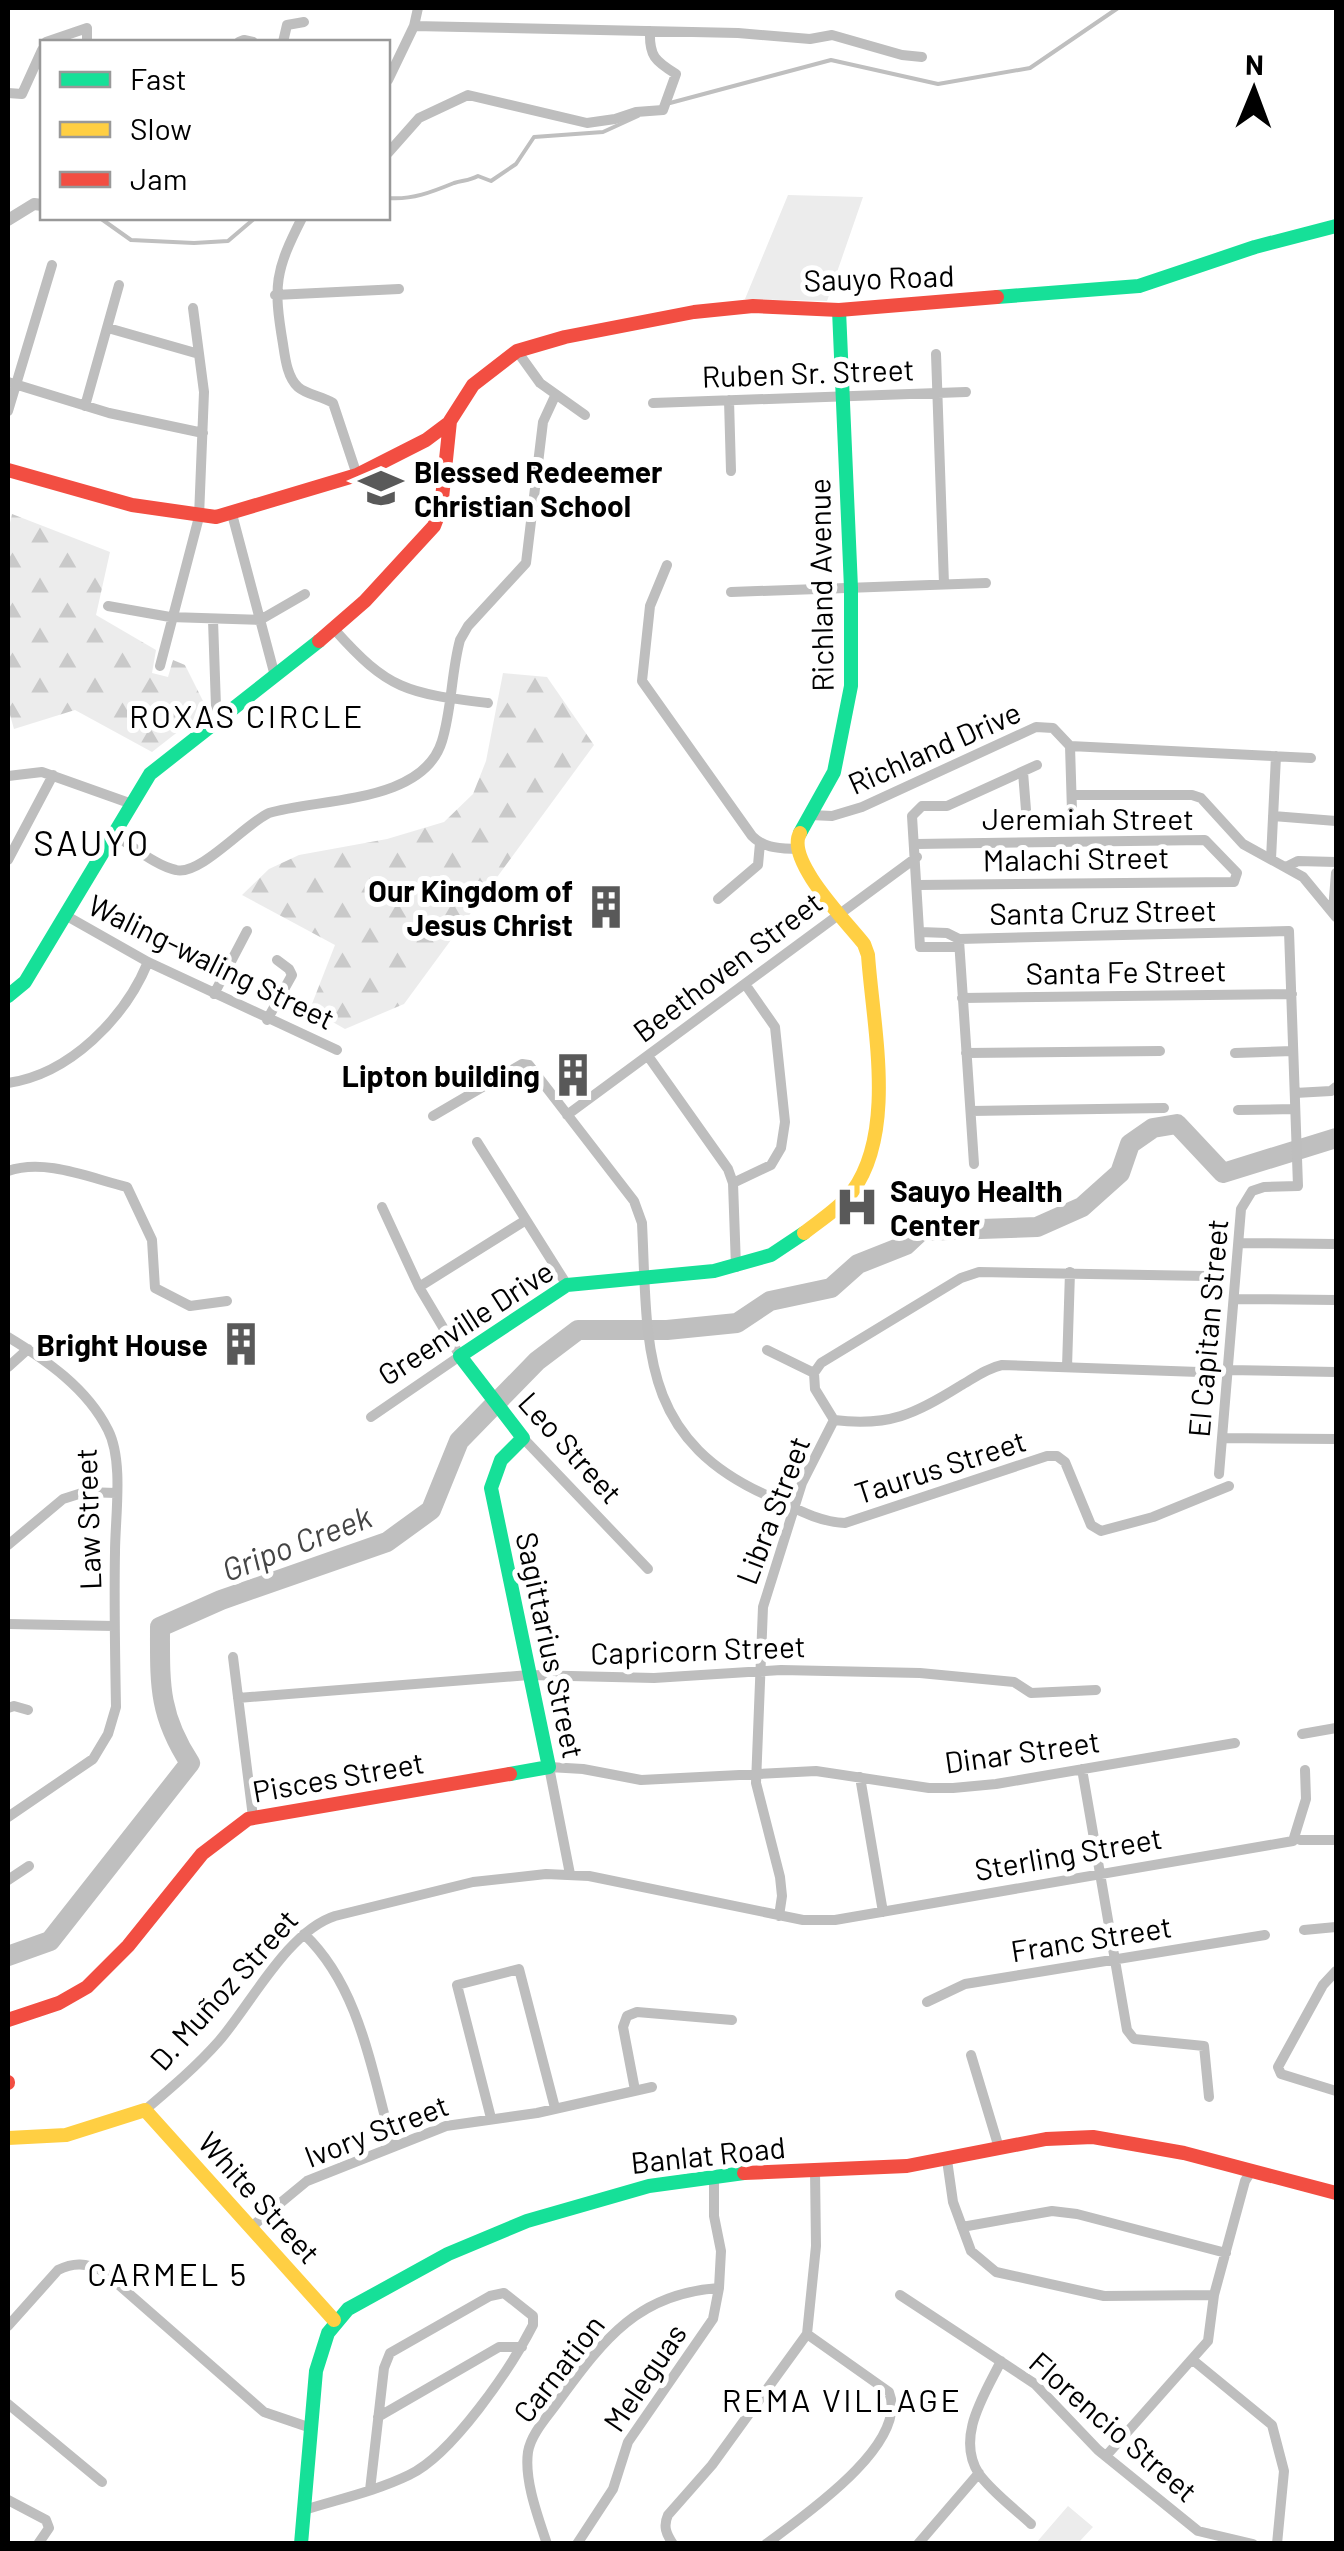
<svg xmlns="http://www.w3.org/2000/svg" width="1344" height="2551" viewBox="0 0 1344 2551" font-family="Barlow,sans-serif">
  <defs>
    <pattern id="forest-firs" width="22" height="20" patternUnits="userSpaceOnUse" patternTransform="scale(2.5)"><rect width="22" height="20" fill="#ececec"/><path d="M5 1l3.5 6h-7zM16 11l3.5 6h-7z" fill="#c9c9c9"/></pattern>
  </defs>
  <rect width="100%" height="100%" fill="#fff"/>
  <!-- green -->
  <path fill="#ececec" d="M788,195l75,2 -36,104 -82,-2z
    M1068,2506l25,21 -15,16h-42z"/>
  <!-- forest -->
  <path fill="url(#forest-firs)" d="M12,514l98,38 -14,63 60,35 -4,23 16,4 5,-17 12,5 22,44 -55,43 -77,-42 -61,19 -6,-21v-176z
    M503,673l44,4 47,68 -190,259 -59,25 -35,-20 25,-64 -93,-50 27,-26 30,-14 88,-16 57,-17 29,-28 13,-33z"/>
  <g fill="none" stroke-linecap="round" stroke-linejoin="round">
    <!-- stream -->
    <path stroke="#bfbfbf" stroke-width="4" d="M670,103l161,-43 107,24 92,-16 88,-60
      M388,198c24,2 44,-6 66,-15 9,-3 15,-2 24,-7l13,5 25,-17 18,-27 69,-5 35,-16
      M100,218l31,22 63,3 34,-2 27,-23"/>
    <!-- canal -->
    <path stroke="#bfbfbf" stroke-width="12" d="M8,220l26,-16 8,1"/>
    <!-- river -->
    <path stroke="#bfbfbf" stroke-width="20" d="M8,1956l42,-15 140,-178c-32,-49 -30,-80 -30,-136l61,-27 166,-58 44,-32 28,-69 78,-80 41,-31h89l70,-7 33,-22 61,-13 27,-24 48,-19 15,-14 116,-4 45,-20 38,-34 10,-29 23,-16 24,-4 46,49 113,-35"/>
    <!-- street -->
    <path stroke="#bebebe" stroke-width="10" d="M414,26l324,7 72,6 22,-4 70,20 20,2
      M46,42l41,-14v14
      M239,42l5,-2 9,2
      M283,42l4,-17 17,-3
      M388,80l26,-54 4,-18
      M8,93l14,1 20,-44
      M388,153l31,-35 49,-23 119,28 28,-4 21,-7 27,-2 13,-36c-21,-13 -27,-18 -26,-43
      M302,218c-27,53 -29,67 -19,126 2,13 4,33 15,43 9,8 24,9 35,16l24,72
      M275,295l124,-6
      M108,328l91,26
      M517,351l23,32 45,32
      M936,354l8,230
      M8,382l101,31 94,20
      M729,400l2,71
      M653,403l313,-11
      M85,406l34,-121
      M8,411l44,-146
      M232,514l43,162
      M667,565l-17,41 -8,75 110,155c12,12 26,12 43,13
      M731,592l255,-9
      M108,606l62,11 90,3 45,-26
      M213,620l3,87 5,11
      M334,629c55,62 73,64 154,74
      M160,666l39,-149 5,-125 -11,-84
      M1070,746l241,12
      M1070,746l2,65
      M1023,772l3,38
      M8,776l34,-4 90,32
      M1072,795h120l9,3 42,46 60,33 33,40
      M810,815l22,1 30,-9 174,-80 17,1 17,18
      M1273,816l63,5
      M114,835c19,11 42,31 62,35 24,6 69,-46 93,-57 50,-15 154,-9 173,-72 10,-32 9,-68 18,-101l8,-14 58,-63 17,-141 12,-26
      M916,844l289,-4 32,33 -3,9 -316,3
      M1271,859l5,-103
      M8,860l45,-85
      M1286,867l12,-6 38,1
      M718,899l40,-34 2,-22
      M1333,911l3,-38
      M65,915l83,47 189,88
      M920,932l27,1 12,6 330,-8 9,255 -34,1 -12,4 -11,18 -22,265
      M959,940l15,224
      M959,947h-39l-8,-131 10,-10h25l90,-41
      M214,994l33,-63
      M962,998l330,-4
      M267,1020l25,-45 -3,-6 -12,-9
      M966,1053l194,-2
      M1235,1053l58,-2
      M648,1056l80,113 5,14 3,84
      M8,1083c62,-9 117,-65 140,-121
      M1295,1093l36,-2 5,-4
      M1238,1110l57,-1
      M971,1111l193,-3
      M567,1115l350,-258
      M433,1116l89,-52 7,1 105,136 8,22c6,121 -4,214 124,272 25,11 51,27 79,28l202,-67h10l8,6 26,63 10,6 52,-14 76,-31
      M477,1142l90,143
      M8,1171c37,-13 82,7 119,16l25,53 3,48 35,18 37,-5
      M733,1183l38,-18 10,-17 4,-26 -10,-95 -30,-43
      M1239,1243l97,1
      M419,1287l107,-67
      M1235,1299l101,1
      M8,1337c38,23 79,51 100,93 16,31 7,88 7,122 -1,52 0,103 1,155l-8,27 -15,25 -85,58
      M767,1350l47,23
      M8,1367l20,-18
      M1067,1367l3,-95
      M1228,1370l108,2
      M814,1373l7,-10 140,-85 18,-6 228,4
      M814,1373l1,16 19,31
      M371,1417l89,-61 -41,-69 -37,-80
      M834,1420c55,7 81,-6 126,-34 14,-8 27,-18 42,-21l197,7
      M523,1438l125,131
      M1222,1438l114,1
      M8,1545l55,-46 22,-7 31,1
      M8,1624l106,2
      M233,1657l20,160
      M238,1698l291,-23 125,3 127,-8 139,3 94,9 17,11 65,-3
      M8,1708l6,-2 14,4
      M1302,1734l34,-6
      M1082,1769l45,261 7,9 70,7 5,51
      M860,1777l23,135
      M1300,1840h36
      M570,1874l-21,-107 34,2 58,11 175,-9 113,17h24l43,-4 239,-41
      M8,1880l21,-14
      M779,1916l3,-20 -2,-19 -24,-94 7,-176 39,-124 32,-63
      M1304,1930l32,-3
      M304,1934c57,54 68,140 89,213
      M1336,1971l-13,14 -45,82 3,7 55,17
      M927,2002l38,-18 300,-49
      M971,2055l28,93
      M635,2090l-12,-63 4,-11 10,-4 95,8
      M145,2110c26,-22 52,-44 74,-69 32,-37 69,-110 116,-125l138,-34 73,-8 43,2 214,44h32l458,-79 13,-42 -1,-29
      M491,2118l-34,-133 62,-16 36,139
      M947,2160l6,42 18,49 25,21 108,24 110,-1
      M962,2227l90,-16 25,3 149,39
      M250,2228l57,-47 139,-55 91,-13 115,-26
      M900,2295l135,89 63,66 100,81 55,13
      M8,2326l50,-56c16,-8 28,-7 45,1l161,141 47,16
      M1001,2361c-16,33 -46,76 -22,113 13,18 36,35 52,50
      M1194,2361l78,64 12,46 -7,73
      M8,2404l94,78
      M378,2417l121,-70h23
      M1106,2456l102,-115 6,-46 31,-114 5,-8
      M8,2500l38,20 3,8 -11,16
      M304,2510c35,-11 72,-19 105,-35 43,-20 102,-107 124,-150v-9l-29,-23 -14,3 -100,57 -6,15 -14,122
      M547,2544c-9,-27 -23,-64 -19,-92 3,-19 21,-37 32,-53 44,-60 79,-106 159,-111
      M577,2544l36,-55 15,-47 85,-123 6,-31 2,-37 -7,-35v-40
      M673,2544c-7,-10 -10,-18 -5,-29l44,-50 95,-131 9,-88 -1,-75
      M766,2544c36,-27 144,-100 123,-152l-82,-58
      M918,2544l61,-71"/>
    <!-- fast -->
    <path stroke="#16e098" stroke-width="14" d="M997,297l142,-11 116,-39 81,-21
      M800,833l34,-61 17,-86v-98l-12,-278
      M8,996l17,-14 125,-208 169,-133
      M510,1774l39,-7 -58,-279 10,-28 22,-22 -63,-82 107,-71 147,-14 57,-16 33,-22
      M301,2544l15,-173 12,-38 20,-24 100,-55 79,-33 122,-35 95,-13"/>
    <!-- slow -->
    <path stroke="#ffcf43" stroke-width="14" d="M800,833c-15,27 46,88 64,111l4,11c5,72 29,176 -16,237 -12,16 -33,29 -48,41
      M8,2138l58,-3 79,-25 189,210"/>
    <!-- jam -->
    <path stroke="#f24e42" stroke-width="14" d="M8,470l124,35 84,12 141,-42 69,-35 24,-18
      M319,641l46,-40 69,-75 7,-18 9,-87 23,-36 44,-34 48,-14 129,-25 59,-6 86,4 158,-13
      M8,2020l51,-17 28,-16 41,-41 74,-92 46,-35 262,-45
      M8,2082v1
      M744,2173l163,-7 139,-27 47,-2 91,16 152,40"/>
  </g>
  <!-- icons -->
  <defs>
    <g id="school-bare" transform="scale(3.45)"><path d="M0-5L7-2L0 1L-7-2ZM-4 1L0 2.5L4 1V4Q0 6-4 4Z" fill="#595959" stroke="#fff" stroke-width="2.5" paint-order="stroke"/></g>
    <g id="building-bare" transform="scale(3.45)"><path d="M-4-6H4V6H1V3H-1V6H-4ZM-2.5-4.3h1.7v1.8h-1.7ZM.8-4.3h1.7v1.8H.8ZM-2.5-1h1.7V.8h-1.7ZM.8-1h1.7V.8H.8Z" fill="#595959" stroke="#fff" stroke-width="2.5" paint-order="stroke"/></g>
    <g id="hospital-bare" transform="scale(3.45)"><path d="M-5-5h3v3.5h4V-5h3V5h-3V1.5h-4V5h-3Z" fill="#595959" stroke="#fff" stroke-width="2.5" paint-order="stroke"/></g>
  </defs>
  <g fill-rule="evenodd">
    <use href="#school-bare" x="381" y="488"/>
    <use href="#building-bare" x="606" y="907"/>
    <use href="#building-bare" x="573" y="1075"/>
    <use href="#hospital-bare" x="857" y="1207"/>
    <use href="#building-bare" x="241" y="1344"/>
  </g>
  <g text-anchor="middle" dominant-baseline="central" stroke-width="10" stroke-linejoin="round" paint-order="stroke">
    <!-- street labels -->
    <g font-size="30" fill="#000" stroke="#fff">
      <text transform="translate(879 277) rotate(-2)">Sauyo Road</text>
      <text transform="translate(808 372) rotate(-2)">Ruben Sr. Street</text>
      <text transform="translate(820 585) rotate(-91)">Richland Avenue</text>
      <text transform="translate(934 747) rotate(-24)">Richland Drive</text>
      <text x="1088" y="818">Jeremiah Street</text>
      <text transform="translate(1076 858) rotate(-1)">Malachi Street</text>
      <text transform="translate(1103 911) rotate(-1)">Santa Cruz Street</text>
      <text transform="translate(212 961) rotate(26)">Waling-waling Street</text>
      <text transform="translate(727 966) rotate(-37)">Beethoven Street</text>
      <text transform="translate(1126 971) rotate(-1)">Santa Fe Street</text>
      <text transform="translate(465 1322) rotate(-33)">Greenville Drive</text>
      <text transform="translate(1207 1328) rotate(-85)">El Capitan Street</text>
      <text transform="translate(571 1447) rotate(48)">Leo Street</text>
      <text transform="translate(940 1466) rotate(-18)">Taurus Street</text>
      <text transform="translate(772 1510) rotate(-69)">Libra Street</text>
      <text transform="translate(87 1519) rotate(-92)">Law Street</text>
      <text transform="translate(551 1645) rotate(78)">Sagittarius Street</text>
      <text transform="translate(698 1649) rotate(-2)">Capricorn Street</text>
      <text transform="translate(1022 1751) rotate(-8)">Dinar Street</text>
      <text transform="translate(338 1776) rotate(-10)">Pisces Street</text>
      <text transform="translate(1068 1853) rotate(-10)">Sterling Street</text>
      <text transform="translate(1091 1938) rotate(-9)">Franc Street</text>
      <text transform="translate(223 1989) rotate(-48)">D. Muñoz Street</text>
      <text transform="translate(376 2130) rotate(-21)">Ivory Street</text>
      <text transform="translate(708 2154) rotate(-6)">Banlat Road</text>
      <text transform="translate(260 2197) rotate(48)">White Street</text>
      <text transform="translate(558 2368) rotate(-52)">Carnation</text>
      <text transform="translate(644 2377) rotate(-56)">Meleguas</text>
      <text transform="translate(1114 2426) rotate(41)">Florencio Street</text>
    </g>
    <!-- poi labels -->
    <g font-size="30" font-weight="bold" fill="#000" stroke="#fff" text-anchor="end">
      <text x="414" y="471" text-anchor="start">Blessed Redeemer<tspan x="414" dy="34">Christian School</tspan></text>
      <text x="573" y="890">Our Kingdom of<tspan x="573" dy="34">Jesus Christ</tspan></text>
      <text x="540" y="1075">Lipton building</text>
      <text x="890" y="1190" text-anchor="start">Sauyo Health<tspan x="890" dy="34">Center</tspan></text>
      <text x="208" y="1344">Bright House</text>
    </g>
    <!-- neighbourhood labels -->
    <g font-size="32" letter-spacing="2.5" fill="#000" stroke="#fff">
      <text x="247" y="715">ROXAS CIRCLE</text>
      <text x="168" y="2273">CARMEL 5</text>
      <text x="842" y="2399">REMA VILLAGE</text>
    </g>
    <!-- water labels -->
    <g font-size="32" font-style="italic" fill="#444" stroke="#fff">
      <text transform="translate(296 1542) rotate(-21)">Gripo Creek</text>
    </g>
    <!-- quarter labels -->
    <g font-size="35" letter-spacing="2.5" fill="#000" stroke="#fff">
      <text x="92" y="842">SAUYO</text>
    </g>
  </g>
  <!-- border -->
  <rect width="1344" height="2551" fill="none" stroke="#000000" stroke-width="20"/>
  <!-- legend -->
  <rect x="40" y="40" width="350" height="180" fill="#ffffff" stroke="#999999" stroke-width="2.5"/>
  <rect x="60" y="72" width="50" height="15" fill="#16e098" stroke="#999999" stroke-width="2.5"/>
  <text x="130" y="90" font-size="30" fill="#000000">Fast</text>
  <rect x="60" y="122" width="50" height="15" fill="#ffcf43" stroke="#999999" stroke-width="2.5"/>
  <text x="130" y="140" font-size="30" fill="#000000">Slow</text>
  <rect x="60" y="172" width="50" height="15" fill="#f24e42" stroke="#999999" stroke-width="2.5"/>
  <text x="130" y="190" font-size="30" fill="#000000">Jam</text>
  <!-- north arrow -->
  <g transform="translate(1254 90) rotate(1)" stroke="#ffffff" stroke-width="8" paint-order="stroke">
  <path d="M0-8L18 38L0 25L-18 38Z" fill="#000000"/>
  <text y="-15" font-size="28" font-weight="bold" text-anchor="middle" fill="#000000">N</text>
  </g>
</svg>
